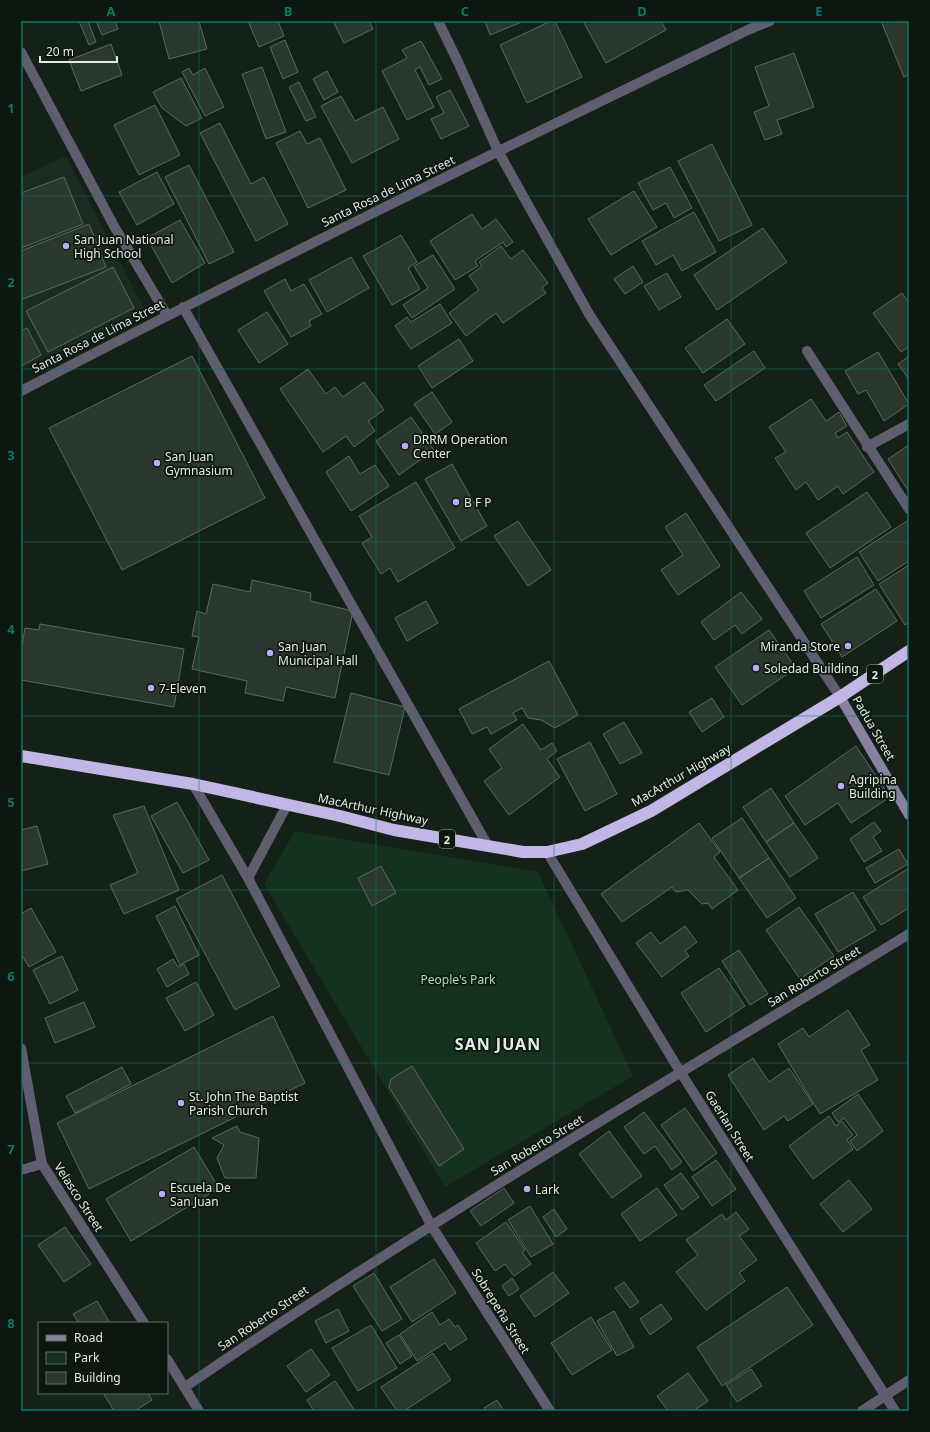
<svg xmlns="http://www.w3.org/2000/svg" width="930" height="1432" viewBox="0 0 930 1432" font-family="'Noto Sans',sans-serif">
  <rect width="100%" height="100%" fill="#142117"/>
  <!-- built -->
  <path fill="#1a2c1f" d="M66,156l81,159 -126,53v-191z"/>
  <!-- green -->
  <path fill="#15321e" d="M295,831l243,41 95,204 -188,111 -181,-303z"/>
  <!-- building -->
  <path fill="#2a372d" stroke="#59685d" d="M79,21h9l8,21 -7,3z
    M96,21h19l3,8 -16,6z
    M159,21h40l8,28 -38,10z
    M248,21h30l6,15 -25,11z
    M333,21h36l4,8 -29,14z
    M485,21h39l-34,14z
    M551,21h4l27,56 -55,26 -27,-58z
    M583,21h78l5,9 -60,33z
    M881,21h28v54l-5,2z
    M285,40l13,32 -15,7 -13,-32z
    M421,41l21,38 -13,6 -9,-18 -5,3 19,37 -27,13 -25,-49 25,-13 -5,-8z
    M111,44l11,31 -41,16 -12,-31z
    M794,53l20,54 -37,13 5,14 -17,6 -11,-28 15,-6 -14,-39z
    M262,67l24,65 -20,7 -24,-65z
    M189,68l4,7 12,-7 19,39 -19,9 -23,-44z
    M327,71l11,21 -14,8 -11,-21z
    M181,78l21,40 -16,8 -24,-18 -9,-16z
    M299,82l17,35 -10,4 -17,-34z
    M450,90l19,36 -28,13 -10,-20 13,-6 -8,-16z
    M341,96l14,25 28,-14 16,32 -47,24 -31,-57z
    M155,105l25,50 -41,20 -25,-50z
    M220,123l31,61 13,-7 24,47 -32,17 -56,-108z
    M300,131l7,13 13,-6 26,52 -38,18 -32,-65z
    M712,144l40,81 -33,16 -41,-80z
    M189,165l45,87 -25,12 -44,-87z
    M670,167l22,41 -18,10 -8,-15 -13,7 -15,-27z
    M157,172l17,32 -37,21 -18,-33z
    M64,177l19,47 -62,24v-55z
    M634,191l23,36 -46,28 -23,-36z
    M694,212l22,40 -34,19 -9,-16 -17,10 -14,-24z
    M472,214l10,15 14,-10 17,23 -7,5 -3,-5 -28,19 3,5 -23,14 -25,-39z
    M180,220l25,43 -33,20 -25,-45z
    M89,224l17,43 -83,32 -2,-5v-43z
    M763,228l24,34 -70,48 -23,-35z
    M401,235l16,27 -9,6 12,21 -28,16 -29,-49z
    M501,246l10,13 12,-9 25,33 -6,5 4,5 -43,30 -7,-10 -30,23 -17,-23 30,-23 -10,-14 13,-10 -3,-4z
    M433,255l22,34 -43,29 -9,-13 25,-17 -14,-22z
    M351,257l18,31 -42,24 -18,-32z
    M633,266l10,16 -18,12 -11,-15z
    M113,267l21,41 -86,44 -22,-41z
    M667,273l14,24 -22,13 -15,-24z
    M285,279l6,12 13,-7 18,30 -13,7 2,5 -20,11 -27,-46z
    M902,293l7,10v44l-8,5 -28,-39z
    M440,304l12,19 -41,26 -16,-23 12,-9 4,5z
    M267,312l21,32 -29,19 -21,-33z
    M727,319l18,25 -42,29 -18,-25z
    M27,328l14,27 -20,11v-35z
    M459,339l14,22 -41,27 -14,-22z
    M754,351l11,17 -49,33 -12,-16z
    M878,352l31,52 -25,17 -18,-31 -8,4 -13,-23z
    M909,354v23l-1,1 -10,-14 10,-7 -1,-1z
    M192,356l73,142 -143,72 -73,-142z
    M308,369l18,25 9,-7 8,10 21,-15 20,28 -16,11 7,10 -21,16 -8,-11 -23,16 -43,-63z
    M432,392l20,30 -17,12 -21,-30z
    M811,399l15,22 13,-9 8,14 -12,7 3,5 9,-6 27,40 -31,22 -5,-8 -20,14 -12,-18 -10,8 -21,-32 11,-6 -17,-25z
    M411,417l23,33 -35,25 -23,-34z
    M909,445v47l-21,-33z
    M349,456l11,18 15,-9 14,21 -38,25 -25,-39z
    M452,464l35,62 -26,15 -36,-62z
    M416,482l39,66 -57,34 -8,-14 -9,6 -19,-31 10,-6 -13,-21z
    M867,492l24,35 -61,41 -24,-35z
    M686,513l34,53 -42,29 -17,-25 22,-15 -18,-28z
    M518,521l33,49 -23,16 -34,-50z
    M907,521l2,3v37l-31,20 -19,-29z
    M857,557l17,28 -53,33 -17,-27z
    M909,565v57l-4,3 -26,-41z
    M252,580l59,13 -1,8 43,10 -18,87 -49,-11 -3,14 -38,-8 2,-12 -55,-12 7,-32 -7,-1 5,-25 9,3 7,-30 37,8z
    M876,589l21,32 -55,36 -21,-33z
    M741,592l21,27 -20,15 -7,-9 -21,15 -13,-18z
    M426,601l12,22 -31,18 -12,-23z
    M40,624l144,25 -10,58 -153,-27v-28l4,-24 14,2z
    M769,630l27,38 -54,37 -27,-38z
    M549,661l29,54 -23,13 -14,-8 -13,-2 -6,-10 -9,5 4,7 -26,14 -4,-7 -15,7 -13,-25z
    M351,693l54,14 -16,68 -55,-13z
    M712,698l12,19 -22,15 -13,-20z
    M624,722l18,31 -22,11 -17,-30z
    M523,724l18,26 11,-7 5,8 -10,8 13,18 -51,38 -25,-34 18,-13 -13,-19z
    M590,742l27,52 -32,17 -28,-52z
    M856,746l34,51 -39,26 -13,-20 -33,22 -20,-29z
    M771,788l23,35 -28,19 -23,-35z
    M177,802l32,58 -26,13 -32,-57z
    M144,806l35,84 -55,24 -14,-29 28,-12 -25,-58z
    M742,818l27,40 -30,20 -27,-40z
    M874,822l7,9 -8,6 9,14 -18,11 -14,-23z
    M699,823l21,29 -6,5 24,33 -26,19 -4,-6 -6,1 -14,-14 -12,2 -4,-5 -50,35 -21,-28z
    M794,823l24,35 -28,19 -24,-35z
    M37,826l11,38 -27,7v-41z
    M899,849l9,15 -33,19 -9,-15z
    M769,858l27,40 -29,20 -28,-40z
    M381,866l15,27 -24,13 -14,-28z
    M909,868v40l-28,17 -18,-28z
    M222,875l58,111 -45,24 -59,-111z
    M853,892l23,38 -38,22 -23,-38z
    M175,906l24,49 -19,10 -24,-49z
    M799,907l35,49 -34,23 -34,-49z
    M31,908l25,44 -27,15 -8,-13v-40z
    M685,926l12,16 -12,9 4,5 -27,21 -26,-34 15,-11 9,12z
    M739,950l29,44 -18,11 -28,-44z
    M62,956l16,34 -28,14 -17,-34z
    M173,959l5,8 6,-3 5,10 -22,13 -10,-18z
    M719,968l26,38 -39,26 -25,-39z
    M196,982l18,33 -29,16 -19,-33z
    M84,1002l11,25 -40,16 -10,-25z
    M848,1010l22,35 -9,5 17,30 -58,34 -42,-70 25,-16 6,9z
    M273,1016l32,67 -216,106 -32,-66z
    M753,1058l16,24 20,-14 24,36 -25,17 -4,-5 -20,14 -36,-55z
    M412,1066l52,83 -25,17 -50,-79 2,-8z
    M122,1067l9,17 -56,29 -9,-17z
    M858,1094l25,37 -26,20 -7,-10 7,-6 -13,-17 -6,4 -6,-9z
    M685,1108l32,45 -24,18 -32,-46z
    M644,1112l38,50 -10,8 -17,-24 -11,8 -20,-27z
    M829,1116l7,10 6,-5 11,14 -6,5 6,9 -40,30 -24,-33z
    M237,1126l3,6 19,6 -3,40h-31l-8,-20 7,-13 -12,-7z
    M609,1131l33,45 -30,22 -33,-44z
    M194,1147l25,41 -88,53 -25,-42z
    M716,1160l20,29 -24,17 -20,-29z
    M681,1173l18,24 -17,13 -18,-25z
    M849,1180l23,29 -29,23 -23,-28z
    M504,1188l10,15 -33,23 -11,-15z
    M657,1188l20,27 -37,26 -19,-27z
    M530,1206l23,38 -22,13 -23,-37z
    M554,1209l13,20 -11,8 -13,-20z
    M736,1212l13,17 -10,7 18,24 -18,13 6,8 -39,29 -30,-38 22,-17 -12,-15 36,-26 4,6z
    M506,1222l19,28 -3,2 9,12 -17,12 -9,-12 -10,7 -19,-28z
    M65,1227l26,37 -27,18 -26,-37z
    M434,1259l22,34 -44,29 -22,-35z
    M553,1272l16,21 -34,24 -15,-21z
    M374,1273l28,46 -20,12 -29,-45z
    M512,1278l7,11 -10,7 -7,-10z
    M624,1282l15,20 -9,6 -15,-20z
    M787,1287l26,38 -91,61 -25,-39z
    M97,1301l13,22h-31l-6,-9z
    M661,1304l11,15 -22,16 -10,-16z
    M338,1309l11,22 -23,12 -11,-22z
    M614,1311l20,36 -17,9 -20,-35z
    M432,1312l8,13 9,-6 6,8 3,-2 9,14 -17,11 -5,-7 -28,18 -17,-27z
    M591,1317l21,33 -40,25 -21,-32z
    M371,1325l26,43 -39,23 -26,-43z
    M399,1335l13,21 -12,8 -14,-21z
    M311,1349l19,26 -24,17 -19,-26z
    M433,1353l18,27 -47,31h-7l-16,-24z
    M751,1369l11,17 -25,16 -11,-17z
    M688,1373l20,28 -15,10h-25l-11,-15z
    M335,1381l20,30h-41l-7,-11z
    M103,1393h45l4,7 -17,11h-21z
    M497,1400l7,11h-18l-2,-3z"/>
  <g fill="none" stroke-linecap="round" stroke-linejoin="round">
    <!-- lane -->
    <path stroke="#615d70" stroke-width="10" d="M193,784l55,94 183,347
      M248,878l39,-73"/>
    <!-- street -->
    <path stroke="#615d70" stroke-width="10" d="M438,21l20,41 40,89 91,163 251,383
      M21,52l93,174 53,89
      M183,307l305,539
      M807,351l102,158
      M21,391c241,-125 485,-244 729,-362l20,-8
      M867,447l42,-23
      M547,852l134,221 214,338
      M21,1048l21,116 102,159
      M21,1170l21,-6
      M431,1225l119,186
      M167,1359l32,52
      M185,1387c235,-161 481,-305 724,-453
      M862,1411l47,-31"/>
    <!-- secondary -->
    <path stroke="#88819f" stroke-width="10" d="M840,697l69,118"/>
    <!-- highway -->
    <path stroke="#c2b6e6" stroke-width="12" d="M21,756l172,28 147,32 54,14 129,22h24l35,-8 69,-33 189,-114 69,-46"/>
  </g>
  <!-- grid -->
  <path fill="none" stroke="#0f766e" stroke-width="1" stroke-opacity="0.55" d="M199,21v1390M376,21v1390M554,21v1390M731,21v1390M21,196h888M21,369h888M21,542h888M21,716h888M21,890h888M21,1063h888M21,1236h888"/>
  <!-- markers -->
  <g fill="#bda9f5" stroke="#0b170f" stroke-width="1.5">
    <circle cx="66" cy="246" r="4"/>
    <circle cx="405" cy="446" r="4"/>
    <circle cx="157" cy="463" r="4"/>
    <circle cx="456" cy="502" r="4"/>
    <circle cx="848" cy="646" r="4"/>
    <circle cx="270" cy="653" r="4"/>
    <circle cx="756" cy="668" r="4"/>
    <circle cx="151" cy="688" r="4"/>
    <circle cx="841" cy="786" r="4"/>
    <circle cx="181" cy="1103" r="4"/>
    <circle cx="527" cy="1189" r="4"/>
    <circle cx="162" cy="1194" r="4"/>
  </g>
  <g text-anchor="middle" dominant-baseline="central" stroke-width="3.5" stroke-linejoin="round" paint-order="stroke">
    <!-- shield labels -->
    <g fill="#0b170f" stroke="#a2aba5" stroke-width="1">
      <rect x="867" y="665" width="16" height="18" rx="3"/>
      <rect x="439" y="830" width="16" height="18" rx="3"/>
    </g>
    <g font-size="11" font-weight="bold" fill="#e3ebe5">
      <text x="875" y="674">2</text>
      <text x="447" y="839">2</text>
    </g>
    <!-- street labels -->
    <g font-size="12" fill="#e3ebe5" stroke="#0b170f">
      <text transform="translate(388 191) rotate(-26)">Santa Rosa de Lima Street</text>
      <text transform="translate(98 336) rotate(-27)">Santa Rosa de Lima Street</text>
      <text transform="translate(874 728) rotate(60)">Padua Street</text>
      <text transform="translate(681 775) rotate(-30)">MacArthur Highway</text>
      <text transform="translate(373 809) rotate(12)">MacArthur Highway</text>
      <text transform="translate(814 976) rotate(-31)">San Roberto Street</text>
      <text transform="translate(730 1126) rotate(58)">Gaerlan Street</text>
      <text transform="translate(537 1145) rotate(-31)">San Roberto Street</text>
      <text transform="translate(79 1197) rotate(57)">Velasco Street</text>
      <text transform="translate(501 1311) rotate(58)">Sobrepeña Street</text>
      <text transform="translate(263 1318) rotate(-34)">San Roberto Street</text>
    </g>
    <!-- poi labels -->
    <g font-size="12" fill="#e3ebe5" stroke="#0b170f" text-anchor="start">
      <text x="74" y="239">San Juan National<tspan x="74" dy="14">High School</tspan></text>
      <text x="413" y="439">DRRM Operation<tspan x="413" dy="14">Center</tspan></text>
      <text x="165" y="456">San Juan<tspan x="165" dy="14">Gymnasium</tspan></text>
      <text x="464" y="502">B F P</text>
      <text x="278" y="646">San Juan<tspan x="278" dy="14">Municipal Hall</tspan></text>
      <text x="840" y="646" text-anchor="end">Miranda Store</text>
      <text x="764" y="668">Soledad Building</text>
      <text x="159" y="688">7-Eleven</text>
      <text x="849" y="779">Agripina<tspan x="849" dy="14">Building</tspan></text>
      <text x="189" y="1096">St. John The Baptist<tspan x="189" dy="14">Parish Church</tspan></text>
      <text x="170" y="1187">Escuela De<tspan x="170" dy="14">San Juan</tspan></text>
      <text x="535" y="1189">Lark</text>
    </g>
    <!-- park labels -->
    <g font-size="12" fill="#a0e4b3" stroke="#0b170f">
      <text x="458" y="979">People's Park</text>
    </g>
    <!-- district labels -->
    <g font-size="16" font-weight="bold" letter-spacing="1" fill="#e3ebe5" stroke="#0b170f">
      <text x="498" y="1044">SAN JUAN</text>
    </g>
  </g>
  <!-- border -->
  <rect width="930" height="1432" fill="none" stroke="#0b170f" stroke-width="44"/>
  <!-- legend -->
  <rect x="38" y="1322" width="130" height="72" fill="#0b170f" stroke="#616c65"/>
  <rect x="46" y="1335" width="20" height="6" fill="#88819f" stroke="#616c65"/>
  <text x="74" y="1342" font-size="12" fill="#e3ebe5">Road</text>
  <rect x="46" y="1352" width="20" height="12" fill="#15321e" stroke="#616c65"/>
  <text x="74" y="1362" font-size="12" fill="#e3ebe5">Park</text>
  <rect x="46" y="1372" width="20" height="12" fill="#2a372d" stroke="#616c65"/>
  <text x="74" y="1382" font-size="12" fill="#e3ebe5">Building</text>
  <!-- scale -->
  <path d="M40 56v6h77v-6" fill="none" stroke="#e3ebe5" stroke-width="2"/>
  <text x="46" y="56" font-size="12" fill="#e3ebe5" stroke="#0b170f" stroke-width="3" paint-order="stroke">20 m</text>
  <rect x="22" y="22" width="886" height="1388" fill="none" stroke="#0f766e" stroke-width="1.5"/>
  <g font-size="13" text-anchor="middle" font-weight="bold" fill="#0f766e">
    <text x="111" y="16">A</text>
    <text x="288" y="16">B</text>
    <text x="465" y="16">C</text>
    <text x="642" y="16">D</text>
    <text x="819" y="16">E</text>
    <text x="11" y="113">1</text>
    <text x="11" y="287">2</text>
    <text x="11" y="460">3</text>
    <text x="11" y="634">4</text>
    <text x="11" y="807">5</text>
    <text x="11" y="981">6</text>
    <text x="11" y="1154">7</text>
    <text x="11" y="1328">8</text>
  </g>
</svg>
